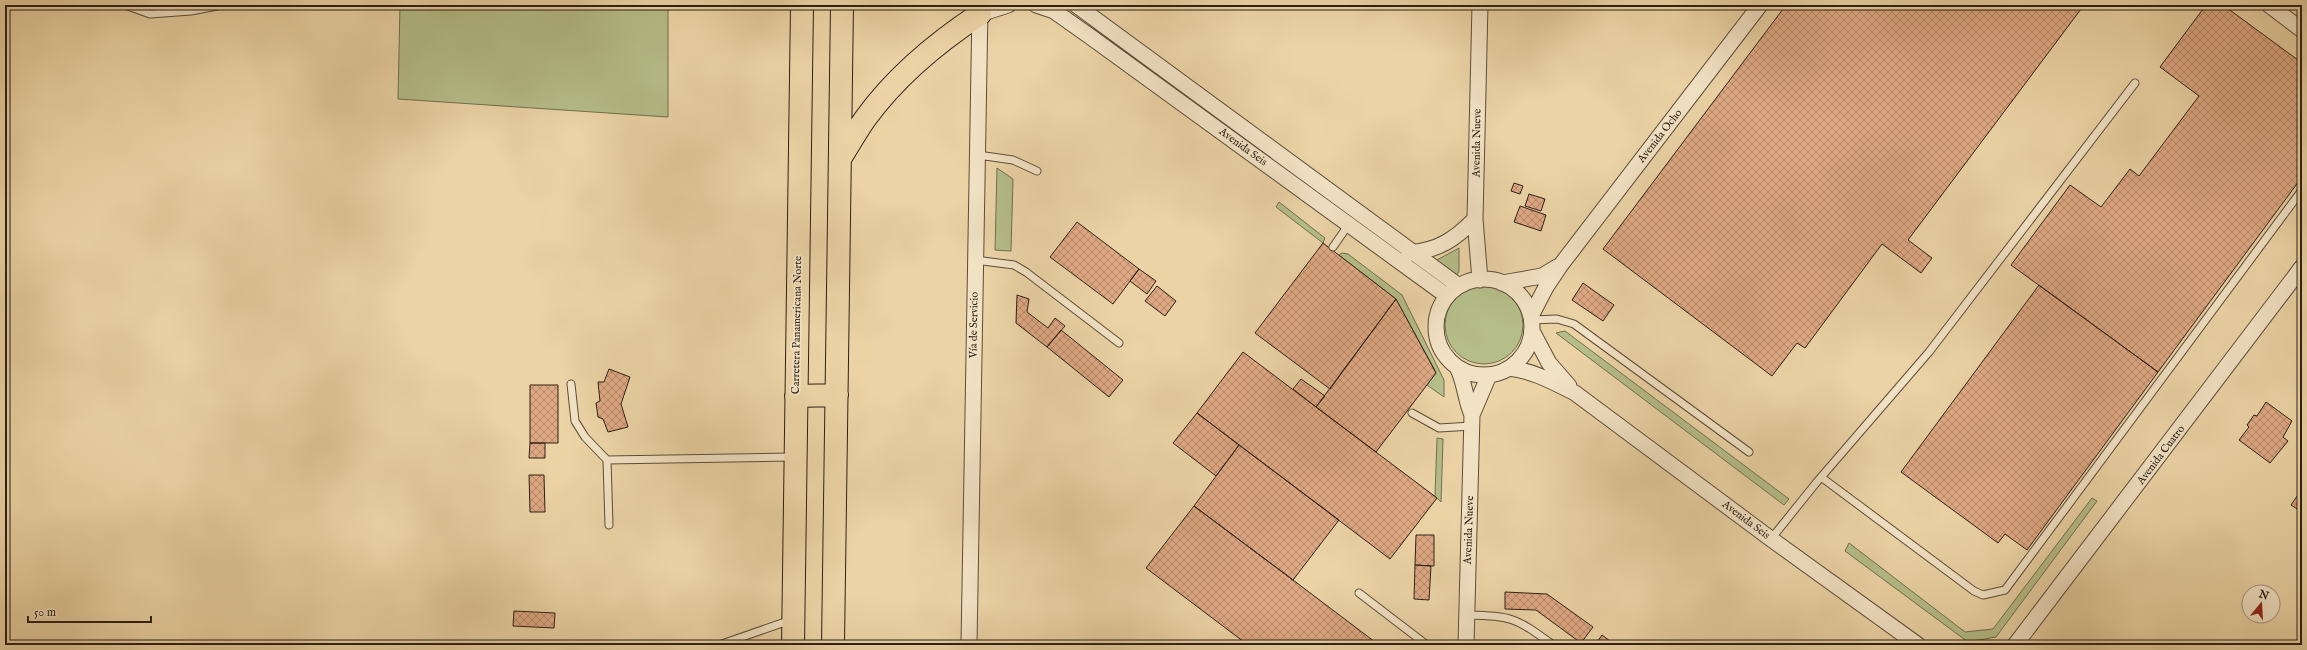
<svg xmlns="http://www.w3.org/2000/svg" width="2307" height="650" viewBox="0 0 2307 650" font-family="'IM FELL English',serif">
  <defs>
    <pattern id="building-cross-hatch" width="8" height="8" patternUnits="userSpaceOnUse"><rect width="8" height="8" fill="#dea883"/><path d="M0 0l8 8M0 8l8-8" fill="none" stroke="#b4886a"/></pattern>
  </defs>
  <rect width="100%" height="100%" fill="#ebd3a5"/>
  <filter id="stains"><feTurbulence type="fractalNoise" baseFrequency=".005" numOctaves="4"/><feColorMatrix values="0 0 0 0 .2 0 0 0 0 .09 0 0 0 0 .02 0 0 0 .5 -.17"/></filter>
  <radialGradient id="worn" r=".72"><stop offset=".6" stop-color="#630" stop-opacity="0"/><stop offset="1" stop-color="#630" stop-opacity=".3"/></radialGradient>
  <!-- grass -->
  <path fill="#b5bd88" stroke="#706e50" d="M400,5h268v112l-270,-18z
    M997,168l16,11 -2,72 -16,-1z
    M1279,202l46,36 -2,5 -47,-36z
    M1459,248v23l-2,4 -22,-14z
    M1342,253l6,1 54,41 42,85v17l-17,-12 9,-13 -40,-73 -57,-44z
    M1445 325a39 39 0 1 1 78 0a39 39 0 1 1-78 0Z
    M1565,331l224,168 -5,6 -228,-172z
    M1437,438l6,1 -2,63 -6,-6z
    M2092,498l5,3 -101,136 -28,5 -123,-91 4,-8 116,89 28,-3z"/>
  <!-- building -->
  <path fill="url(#building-cross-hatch)" stroke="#2c2017" d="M1786,5h298l-176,235 24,18 -11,15 -39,-29 -77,104 -8,-5 -25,33 -169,-127z
    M2206,5h17l79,58v114l-144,195 -147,-107 59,-80 31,22 29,-38 9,7 60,-80 -39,-29z
    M1242,131l12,9 -5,6 -12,-8z
    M1514,183l9,3 -3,8 -9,-3z
    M1529,194l16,5 -4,12 -16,-5z
    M1520,206l26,9 -5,16 -27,-9z
    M1077,222l62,47 -26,35 -63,-47z
    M1323,243l73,56 -66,90 -75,-56z
    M1139,269l17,12 -9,13 -17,-13z
    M1583,283l31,22 -11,16 -31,-21z
    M2039,285l119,87 -131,178 -22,-16 -7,9 -97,-71z
    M1157,286l19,15 -11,15 -20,-15z
    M1017,295l12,4 -2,13 21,16 7,-10 10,8 -18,21 -31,-24z
    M1396,299l40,74 -60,79 -60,-45z
    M1061,330l62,50 -14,17 -62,-50z
    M1243,352l194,146 -47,61 -193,-146z
    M609,369l21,8 -9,27 7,23 -20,5 -5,-13 -5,-2 -2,-14 4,-2 -2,-19h6z
    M1301,379l24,17 -9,11 -23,-18z
    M530,385h28v58h-28z
    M2266,402l26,19 -9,16 5,4 -18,22 -31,-23 10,-13 -2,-2 7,-10 3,1z
    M1197,413l42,32 -23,31 -43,-33z
    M530,443h15v15h-16z
    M1239,445l100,75 -46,60 -99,-74z
    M529,475h15l1,37h-15z
    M2302,489v23l-11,-7z
    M1194,506l99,74 86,65h-131l-102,-77z
    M1416,535h18v31l-19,-1z
    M1415,565l16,1 -2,34 -15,-1z
    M1505,592l42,2 46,33 -12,16 -45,-33 -31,-1z
    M514,611l41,2 -1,15 -41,-2z
    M1602,635l13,10h-20z"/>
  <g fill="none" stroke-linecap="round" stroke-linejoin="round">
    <!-- lane casing -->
    <g stroke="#5c4d3a" stroke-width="9">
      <path id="lane" d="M125,5l25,9 41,-3 31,-6
        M978,155l35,5 24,11
        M1333,247l16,-23
        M975,260l39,5 12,7 93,71
        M1531,320l26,-1 17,5 175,128
        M571,384l4,37 10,16 22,23 2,65
        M1412,413l27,15 33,-2
        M607,460l186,-3
        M1821,477l153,114 9,4 22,-5 297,-400
        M1771,539l45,-56 113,-131 206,-269
        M1359,593l68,52
        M1467,615c46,1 49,3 86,30
        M719,645l72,-25"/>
    </g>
    <!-- street casing -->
    <g stroke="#5c4d3a" stroke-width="17">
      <path id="street" d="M1036,5l18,6 34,24 359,261
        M1076,5l383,281
        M1480,5l-5,214 5,61
        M2269,5l33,25
        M980,14l28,-9
        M1409,253c30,-3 45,-13 66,-34
        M1436 327a48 48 0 1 1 96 0a48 48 0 1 1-96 0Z
        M1502,283l40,-7 15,-9
        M1531,316l15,-29 14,-21 200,-261
        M1532,331l17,32 20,23
        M1457,367c8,15 8,32 15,48
        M1509,368c25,3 44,14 66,25l196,146 147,106
        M969,645l11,-637
        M1466,645l6,-230 17,-40
        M2015,645l287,-378"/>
    </g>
    <!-- highway casing -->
    <g stroke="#2c2017" stroke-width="24">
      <path id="highway" d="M840,159c8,-13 16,-27 25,-40 31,-43 71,-76 115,-105
        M796,396l41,-1
        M793,645l9,-640
        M833,645l9,-640"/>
    </g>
    <!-- lane -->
    <use href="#lane" stroke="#f2e2c4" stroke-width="7"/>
    <!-- street -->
    <use href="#street" stroke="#f2e2c4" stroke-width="15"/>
    <!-- highway -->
    <use href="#highway" stroke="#ebd3a5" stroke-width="22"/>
  </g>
  <g text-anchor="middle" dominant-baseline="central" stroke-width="3.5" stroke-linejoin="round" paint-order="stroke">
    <!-- street labels -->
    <g font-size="11" fill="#2c2017" stroke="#f2e2c4">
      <text transform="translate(1660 136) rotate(-52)">Avenida Ocho</text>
      <text transform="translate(1477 143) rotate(-89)">Avenida Nueve</text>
      <text transform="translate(1243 147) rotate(36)">Avenida Seis</text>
      <text transform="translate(797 325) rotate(-89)">Carretera Panamericana Norte</text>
      <text transform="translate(974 325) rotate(-89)">Vía de Servicio</text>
      <text transform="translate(2161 455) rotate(-53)">Avenida Cuatro</text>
      <text transform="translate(1746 520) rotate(37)">Avenida Seis</text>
      <text transform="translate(1469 530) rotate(-88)">Avenida Nueve</text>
    </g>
  </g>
  <!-- margin -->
  <rect width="2307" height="650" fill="none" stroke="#ebd3a5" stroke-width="20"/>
  <rect x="6" y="6" width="2295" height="638" fill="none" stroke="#2c2017" stroke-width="2"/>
  <rect x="10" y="10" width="2287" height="630" fill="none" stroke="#2c2017"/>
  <!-- north arrow -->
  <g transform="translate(2261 604) rotate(18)"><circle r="19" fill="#f2e2c4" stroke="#a3947f"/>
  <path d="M0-3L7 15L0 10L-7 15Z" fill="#8f2418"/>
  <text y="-6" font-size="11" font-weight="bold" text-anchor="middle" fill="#2c2017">N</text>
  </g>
  <!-- scale -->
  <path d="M28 616v6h123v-6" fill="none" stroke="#2c2017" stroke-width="2"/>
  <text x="34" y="616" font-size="12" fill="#2c2017" stroke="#f2e2c4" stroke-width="3" paint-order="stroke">50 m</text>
  <rect width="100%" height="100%" filter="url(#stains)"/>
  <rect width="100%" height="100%" fill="url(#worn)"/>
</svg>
